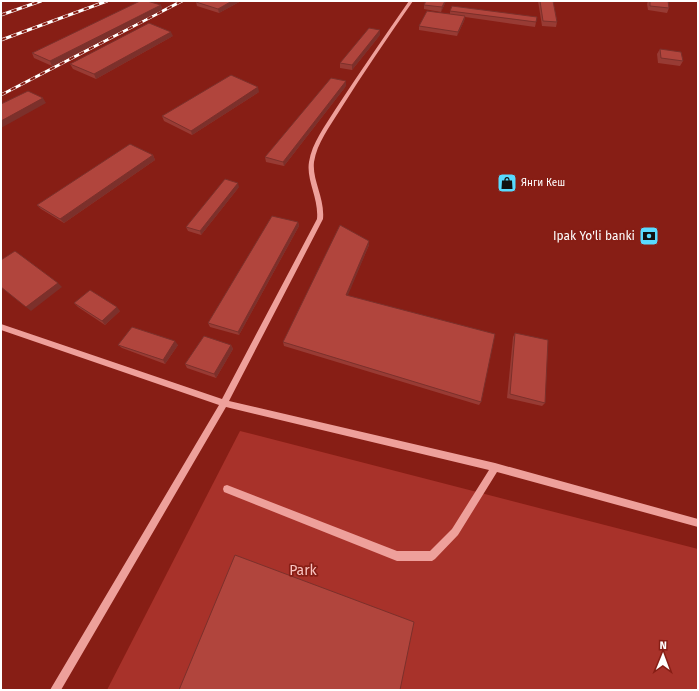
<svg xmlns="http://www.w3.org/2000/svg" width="699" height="691" viewBox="0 0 699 691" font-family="'Fira Sans',sans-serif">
  <rect width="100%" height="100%" fill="#871e15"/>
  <!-- green -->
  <path fill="#a8322a" d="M240,431l458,118v141h-591z"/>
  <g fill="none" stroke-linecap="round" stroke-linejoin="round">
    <!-- minor -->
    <path fill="#eea09b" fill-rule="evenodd" d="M409,1h4c-25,36 -50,72 -73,109 -10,16 -23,33 -26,52 -2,18 11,36 9,57l-94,182 266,62 203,56v8l-201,-55 -39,63 -23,24 -3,2h-35l-173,-69 -1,-3 1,-3 3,-1 170,66h33l22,-22 37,-59 -263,-63 -165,283h-11l169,-285 -218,-75v-6l221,75 95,-180c2,-21 -11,-39 -8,-57 3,-19 16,-36 26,-52 24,-37 49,-73 74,-109z"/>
    <!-- rail casing -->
    <g stroke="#fff" stroke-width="3">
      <path id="rail" d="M1,15l40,-14
        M1,40l106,-39
        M1,95l181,-94"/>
    </g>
    <!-- rail -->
    <use href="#rail" stroke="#871e15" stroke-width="2" stroke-dasharray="5.5" stroke-linecap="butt"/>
  </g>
  <!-- wall -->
  <path fill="#983b34" d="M197,1h44l-22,12 -22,-7 -1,-4z
    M426,1h20l-5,11 -17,-3v-4z
    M538,1h15l4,21 -1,5 -14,-1z
    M648,1h17l4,7 -2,5 -19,-3 -1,-6z
    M161,5l1,5 -110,56 -18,-8 -2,-5z
    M450,11l86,11 -1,5 -70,-10 -1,4 -7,15 -38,-6v-4l31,-12z
    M380,35l-28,35 -12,-2v-5z
    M173,36l-77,43 -23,-10 -3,-5z
    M660,49l23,12 -3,5 -22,-3 -1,-9z
    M346,86l-62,80 -18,-4 -1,-5z
    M259,92l-67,43 -28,-14 -2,-5z
    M153,155l2,5 -91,63 -23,-14 -4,-4z
    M239,187l-38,48 -13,-4 -2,-4z
    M298,222l1,4 -60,109 -29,-8 -2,-4z
    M369,241v4l-22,51 134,106 -2,3 -195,-59 -1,-4z
    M74,303l46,8 -15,14 -27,-18z
    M515,333l30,70 -3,3 -35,-8 6,-61z
    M118,345h60l-13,19 -43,-16z
    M231,345l2,4 -17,29 -29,-10 -2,-4z"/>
  <!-- shaded-wall -->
  <path fill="#7c302b" d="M232,1h9l-22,12 -1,-4z
    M445,1h1l-5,11 1,-5z
    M161,5l1,5 -110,56 -2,-5z
    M465,16l-1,5 -7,15 1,-4z
    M380,30v5l-28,35v-5z
    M171,32l2,4 -77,43 -2,-5z
    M346,81v5l-62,80 -1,-4z
    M258,87l1,5 -67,43 -1,-4z
    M43,98l3,5 -45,25v-7z
    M153,155l2,5 -91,63 -4,-4z
    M238,183l1,4 -38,48 -1,-4z
    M298,222l1,4 -60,109 -1,-3z
    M369,241v4l-23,55v-5z
    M58,283l4,4 -31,24 -5,-4z
    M117,307l3,4 -15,14 -3,-4z
    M175,341l3,4 -13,19 -2,-4z
    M231,345l2,4 -17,29 -2,-4z"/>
  <!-- building -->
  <path fill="#b1453d" stroke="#7c302b" d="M140,1h7l14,4 -111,56 -18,-8z
    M197,1h35l-14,8 -22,-7z
    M426,1h19l-3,6 -18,-2z
    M540,1h13l4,21 -14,-1z
    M650,1h18l1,7 -19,-2z
    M452,6l85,11 -1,5 -86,-11z
    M427,11l38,5 -7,16 -39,-6z
    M149,23l22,9 -77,42 -24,-10z
    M369,28l11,2 -28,35 -12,-2z
    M660,49l21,3 2,9 -22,-3z
    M231,75l27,12 -67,44 -29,-15z
    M331,78l15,3 -63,81 -18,-5z
    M28,91l15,7 -42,23v-17z
    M130,144l23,11 -93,64 -23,-14z
    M225,179l13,4 -38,48 -14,-4z
    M272,216l26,6 -60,110 -30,-9z
    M340,225l29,16 -23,54 149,39 -14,68 -198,-60z
    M15,251l43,32 -32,24 -25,-20v-27z
    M90,290l27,17 -15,14 -28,-18z
    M132,327l43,14 -12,19 -45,-15z
    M515,333l33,7 -3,63 -35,-9z
    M204,336l27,9 -17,29 -29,-10z
    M235,555l179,67 -14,68h-221z"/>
  <!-- icons -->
  <defs>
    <g id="shop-square" transform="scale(1)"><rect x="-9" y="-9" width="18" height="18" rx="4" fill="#58daff" stroke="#871e15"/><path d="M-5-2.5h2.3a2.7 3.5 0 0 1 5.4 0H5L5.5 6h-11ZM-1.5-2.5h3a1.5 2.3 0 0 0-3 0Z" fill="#111"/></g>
    <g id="bank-square" transform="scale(1)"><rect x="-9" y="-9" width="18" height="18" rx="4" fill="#58daff" stroke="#871e15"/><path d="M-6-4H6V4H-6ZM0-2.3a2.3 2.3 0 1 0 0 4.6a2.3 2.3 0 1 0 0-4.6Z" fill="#111"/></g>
  </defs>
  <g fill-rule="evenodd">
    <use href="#shop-square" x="507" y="183"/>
    <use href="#bank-square" x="649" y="236"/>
  </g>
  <g text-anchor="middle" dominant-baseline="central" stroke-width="3.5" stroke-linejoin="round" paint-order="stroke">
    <!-- far-poi labels -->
    <g font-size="10" fill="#fff" stroke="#871e15" text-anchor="start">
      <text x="521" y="183">Янги Кеш</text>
    </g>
    <!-- poi labels -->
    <g font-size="12" fill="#fff" stroke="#871e15" text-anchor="end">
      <text x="635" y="236">Ipak Yo'li banki</text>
    </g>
    <!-- near-park labels -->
    <g font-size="14" fill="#fac4c1" stroke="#871e15">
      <text x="303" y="570">Park</text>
    </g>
  </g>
  <!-- border -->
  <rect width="699" height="691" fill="none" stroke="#ffffff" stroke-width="4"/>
  <!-- north arrow -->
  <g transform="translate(663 655) rotate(1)" stroke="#871e15" stroke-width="3" paint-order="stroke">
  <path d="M0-3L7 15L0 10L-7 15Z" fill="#ffffff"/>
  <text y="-6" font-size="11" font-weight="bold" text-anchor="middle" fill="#ffffff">N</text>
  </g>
</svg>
